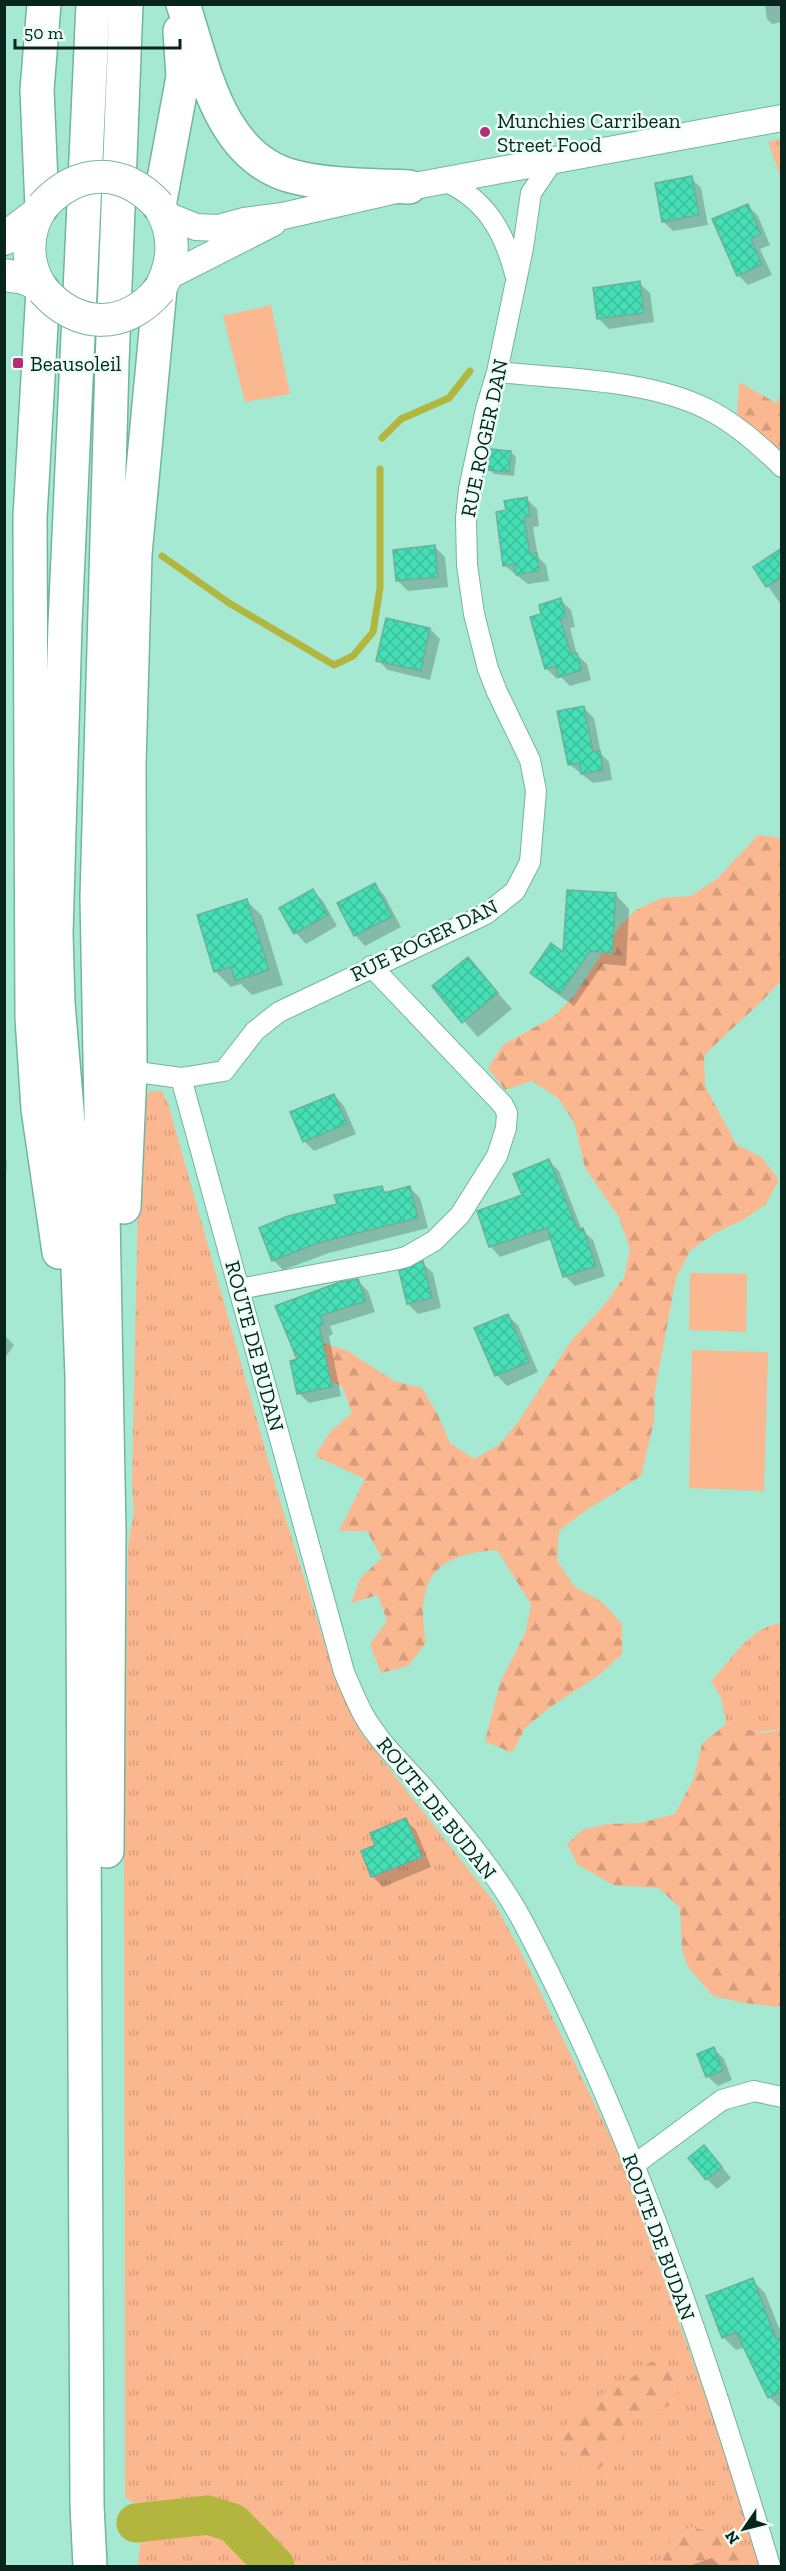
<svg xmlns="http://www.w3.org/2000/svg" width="786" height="2571" viewBox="0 0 786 2571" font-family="'Zilla Slab',serif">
  <defs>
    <pattern id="grass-tufts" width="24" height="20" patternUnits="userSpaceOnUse" patternTransform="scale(1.5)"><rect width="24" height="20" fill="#fbb78f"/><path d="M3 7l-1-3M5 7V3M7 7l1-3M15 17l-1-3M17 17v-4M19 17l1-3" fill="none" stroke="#d69d7b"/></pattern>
    <pattern id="forest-firs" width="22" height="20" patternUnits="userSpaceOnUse" patternTransform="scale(1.5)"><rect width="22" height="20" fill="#fbb78f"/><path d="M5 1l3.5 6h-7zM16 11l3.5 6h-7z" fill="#d69d7b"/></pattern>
    <pattern id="building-cross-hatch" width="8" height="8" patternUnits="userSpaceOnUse" patternTransform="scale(1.5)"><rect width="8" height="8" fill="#45deb5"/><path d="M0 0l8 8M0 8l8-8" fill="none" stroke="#3bbe9b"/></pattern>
  </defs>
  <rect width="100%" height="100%" fill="#a5e9d2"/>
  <!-- grass -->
  <path fill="url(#grass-tufts)" d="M781,139h1l-1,39 -13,-36z
    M151,1091h11l6,12 109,388 60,192 25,51 132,168 27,50 96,198 91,253 54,163h-469c-18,-19 -38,-49 -63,-60 -28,-12 -68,-4 -97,-3l-8,-6 -1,-662 4,-289 6,-35 -2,-26 8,-377 3,-10z
    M781,1623v106l-26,3 -29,-8 -5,-27 -10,-16c23,-23 37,-53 70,-58z
    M213,2532l25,13 22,21h-122l2,-22 17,-9z"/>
  <!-- forest -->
  <path fill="url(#forest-firs)" d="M739,382l37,21 5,-9v63l-44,-38z
    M758,835l23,3v142c-23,28 -52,49 -77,76l1,30 31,58 25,13 18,23 -14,25 -24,16 -28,13 -23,17 -14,27 -21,112 -1,31 -13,55 -56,35 -26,20 -2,30 18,26 27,15 20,22v30l-23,21 -50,33 -24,20 -13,25 -27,-12 15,-58 26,-52 5,-27 -34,-54c-64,4 -82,31 -71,93l-18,23 -27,7 -11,-29 17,-23 -9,-26 -27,8 10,-26 21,-19 -15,-27h-28l26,-52 -50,-23 15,-24 22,-19 -10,-27 -26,-10 -24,-21 27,-13 27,8 48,31 28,7 16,27 12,28 24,16 25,-14 19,-23 53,-81 35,-38 18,-26 6,-28 -11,-32 -34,-49 -11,-46 -16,-24 -26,-17 -27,9 -17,-22 15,-23 50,-28 21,-21 46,-70 16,-16 26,-12 29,-2 27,-18z
    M726,1724l35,9 20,-3v277l-37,-4 -31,-7 -25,-29 -6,-17 -2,-42 -21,-20 -46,-3 -36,-21 -10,-20 15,-14 25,-6 33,-1 35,-9 19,-36 8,-34z
    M650,2362l17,1 10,22 1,17 -45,18 -33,48 -13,7c-17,-10 -22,-21 -28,-39l19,-30 49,-24z
    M690,2527c31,6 43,13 61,39h-95l13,-23z"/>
  <!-- garden -->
  <path fill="#fbb78f" d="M271,305l19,89 -45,8 -22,-86z
    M690,1273l57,1 -1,58 -57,-2z
    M692,1350l76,2 -4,139 -75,-3z"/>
  <!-- shadow -->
  <path fill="#0003" d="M765,4h17v18l-10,2 -5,-5z
    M691,178l10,10 7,37 -35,6 -10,-10z
    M747,205l11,11 12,29 -10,4 12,26 -24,10 -10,-10z
    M639,283l11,10 4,29 -45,7 -10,-10z
    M511,452l5,5 -2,19 -20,-2 -5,-5z
    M527,499l10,10 2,17 -6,1 5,30 8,8 3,16 -21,3 -24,-19 3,-53z
    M435,547l10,10 3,30 -40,4 -10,-10z
    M782,550v56l-27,-38z
    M560,600l11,10 4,17 -5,1 7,27 10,9 4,16 -21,6 -9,-9 -4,2 -10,-10 -4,-54z
    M430,629l10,10 -10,41 -42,-10 -10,-10z
    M584,708l10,10 7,36 8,8 3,18 -19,3 -24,-19z
    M374,885l10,10 17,32 -36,19 -10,-11z
    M313,891l10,10 14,25 -31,18 -10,-11 -15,-25z
    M616,895l13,14 -3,57 -23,-2 -29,42 -28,-20 -14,-13 32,-18z
    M247,901l15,15 21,69 -31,10 -11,-11 -10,3 -15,-15 -18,-56z
    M468,959l44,50 -34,28 -44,-50z
    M334,1095l10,11 12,28 -42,17 -10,-10z
    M4,1159l3,2 -3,42z
    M549,1161l10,10 23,59 11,10 12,36 -30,10 -10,-10 -13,-37 -52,18 -10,-11z
    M381,1187l7,7 22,-6 10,10 8,30 -99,25 -46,17 -10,-10 65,-55z
    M422,1263l11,10 8,35 -23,6 -10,-10z
    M358,1281l10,10 7,21 -45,14 3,8 -4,2 12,60 -32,7 -10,-10v-33l-22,-53z
    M507,1315l11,10 20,47 -31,14 -10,-11 -21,-46z
    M4,1335l10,10 -9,13h-1z
    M405,1820l11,10 15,37 -48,20 -10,-10 -10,-26 14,-5z
    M714,2049l10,10 8,21 -14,6 -11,-10z
    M714,2157l17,21 -14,11 -10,-10z
    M752,2280l13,13 17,42v74l-13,-12 -24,-50 -9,3 -13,-13z
    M712,2558l8,8h-31z"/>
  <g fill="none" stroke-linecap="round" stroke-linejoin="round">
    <!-- stream -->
    <path stroke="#b2b63f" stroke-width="7" d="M382,438l19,-19 48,-21 21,-27
      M162,556l67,47 105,62 19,-9 20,-24 7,-44v-119"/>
    <!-- river -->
    <path stroke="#b2b63f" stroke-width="39" d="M136,2523l72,-8 25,8 42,43"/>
  </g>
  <!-- building -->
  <path fill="url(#building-cross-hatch)" stroke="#6db09a" stroke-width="1.5" d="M692,176l7,39 -37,7 -7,-39z
    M748,204l13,30 -10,5 11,26 -25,11 -25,-57z
    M640,281l4,32 -47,6 -4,-31z
    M490,449l21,2 -2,21 -21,-2z
    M527,497l3,19 -6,1 6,37 7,-1 2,18 -23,4 -2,-11 -11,2 -7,-54 10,-2 -2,-9z
    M435,545l3,32 -42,4 -3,-31z
    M782,548v29l-16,10 -13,-20z
    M561,598l5,19 -6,1 11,36 6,-1 5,17 -23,7 -3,-11 -11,3 -15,-52 11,-3 -2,-9z
    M386,618l44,10 -9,43 -45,-10z
    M584,706l9,46 7,-1 3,19 -22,4 -1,-11 -12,2 -11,-54z
    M375,883l17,34 -38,19 -17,-33z
    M313,889l15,26 -34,19 -15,-26z
    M567,890l49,3 -4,60 -22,-2 -30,43 -30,-21 21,-30 12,9z
    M247,899l22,71 -34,11 -4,-14 -17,5 -17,-57z
    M468,957l30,36 -36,30 -30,-37z
    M334,1094l13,30 -44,18 -13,-30z
    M549,1159l29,71 5,-2 13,38 -33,11 -16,-49 -58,19 -12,-36 45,-16 -9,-21z
    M382,1186l2,7 26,-7 8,32 -100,25 -46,18 -13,-33 29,-12 49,-12 -3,-9z
    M423,1261l9,37 -25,6 -8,-33z
    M358,1279l8,22 -46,15 4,8 -5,2 13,61 -35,7 -7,-33 7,-2 -22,-53 65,-24z
    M508,1314l21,48 -34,14 -21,-48z
    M406,1818l16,39 -51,20 -10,-26 14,-6 -5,-12z
    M714,2047l9,23 -17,7 -9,-23z
    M704,2145l18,22 -16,13 -18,-22z
    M753,2278l23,61 6,-2v54l-14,7 -32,-66 -14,6 -16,-42z"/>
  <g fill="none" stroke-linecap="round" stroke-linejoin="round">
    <!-- minor casing -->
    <g stroke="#72b59f" stroke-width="22">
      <path id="minor" d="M445,181c41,19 59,50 70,93
        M497,372c67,7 152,7 212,38 27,14 52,36 73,57
        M130,1071l51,7 43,-7 31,-40 24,-19 207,-98 29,-23 15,-29 6,-71 -6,-31 -33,-68 -9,-23 -14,-55 -7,-49 -1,-47 3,-29 17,-80 11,-37 26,-124 8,-55 21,-31
        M181,1078l163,594c6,14 12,29 19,42 15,27 39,50 60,73 36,42 73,85 99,133 108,204 182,426 248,646
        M239,1289l155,-29 12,-3 28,-16 26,-26 37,-59 9,-28 1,-15 -4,-8 -132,-139
        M634,2165l88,-65 32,-9 28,6"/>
    </g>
    <!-- tertiary casing -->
    <g stroke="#72b59f" stroke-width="28">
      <path id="tertiary" d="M164,214l32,13 22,1 26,-7 39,-5 126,-29 373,-69
        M167,277l106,-54"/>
    </g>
    <!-- primary casing -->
    <g stroke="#72b59f" stroke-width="34">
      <path id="primary" d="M159,206c17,27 16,55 1,83
        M42,207c-17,25 -17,58 1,83
        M4,239l34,-26
        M4,275l20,3 15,7"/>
    </g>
    <!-- trunk casing -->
    <g stroke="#72b59f" stroke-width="36">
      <path id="trunk" d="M183,4c21,63 36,155 112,173 36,9 77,8 114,10
        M159,206l24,-129 -3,-46
        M42,207l-5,-117 7,-86
        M43,290l-13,227 2,501 6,91 21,143
        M124,1207l6,-136 -1,-307 6,-210 25,-265
        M107,1851l2,-319 -12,-635 15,-534 14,-359
        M90,2566l-3,-61 -5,-1129 -6,-159 -18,-214 -2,-69 9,-310 28,-620"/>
    </g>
    <!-- minor -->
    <use href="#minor" stroke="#fff" stroke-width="20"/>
    <!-- tertiary -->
    <use href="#tertiary" stroke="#fff" stroke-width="26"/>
    <!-- primary -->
    <use href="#primary" stroke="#fff" stroke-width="32"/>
    <!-- trunk -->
    <use href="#trunk" stroke="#fff" stroke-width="33"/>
    <!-- primary-bridge casing -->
    <g stroke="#72b59f" stroke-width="34" stroke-linecap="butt">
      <path id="primary-bridge" d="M42,207c36,-40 81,-40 117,-1
        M43,290c35,40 83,40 117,-1"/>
    </g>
    <!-- primary-bridge -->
    <use href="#primary-bridge" stroke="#fff" stroke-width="32"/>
  </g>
  <!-- markers -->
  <g fill="#b22f77" stroke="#ebfff7" stroke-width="2">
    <circle cx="485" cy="132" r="6"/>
    <rect x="12" y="357" width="12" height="12" rx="3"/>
  </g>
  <g text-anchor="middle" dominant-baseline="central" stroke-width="5" stroke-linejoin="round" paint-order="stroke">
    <!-- poi labels -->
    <g font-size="21" fill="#08251d" stroke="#ebfff7" text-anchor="start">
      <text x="497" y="120">Munchies Carribean<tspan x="497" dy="24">Street Food</tspan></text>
      <text x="30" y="363">Beausoleil</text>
    </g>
    <!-- street labels -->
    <g font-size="21" fill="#08251d" stroke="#ebfff7">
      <text transform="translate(484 438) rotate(-78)">RUE ROGER DAN</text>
      <text transform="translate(424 940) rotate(-26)">RUE ROGER DAN</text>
      <text transform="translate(255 1346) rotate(75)">ROUTE DE BUDAN</text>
      <text transform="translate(437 1808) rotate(51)">ROUTE DE BUDAN</text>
      <text transform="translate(659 2237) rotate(70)">ROUTE DE BUDAN</text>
    </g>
  </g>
  <!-- border -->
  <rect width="786" height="2571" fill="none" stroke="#08251d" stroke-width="12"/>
  <!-- north arrow -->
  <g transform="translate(744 2529) rotate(235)" stroke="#ebfff7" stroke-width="4.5" paint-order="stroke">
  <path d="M0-4.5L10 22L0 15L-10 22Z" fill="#08251d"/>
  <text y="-9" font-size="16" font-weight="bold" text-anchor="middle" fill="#08251d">N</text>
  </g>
  <!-- scale -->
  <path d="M15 39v9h165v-9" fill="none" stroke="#08251d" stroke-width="3"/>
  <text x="24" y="39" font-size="18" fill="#08251d" stroke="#ebfff7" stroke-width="4.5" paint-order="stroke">50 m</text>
</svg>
